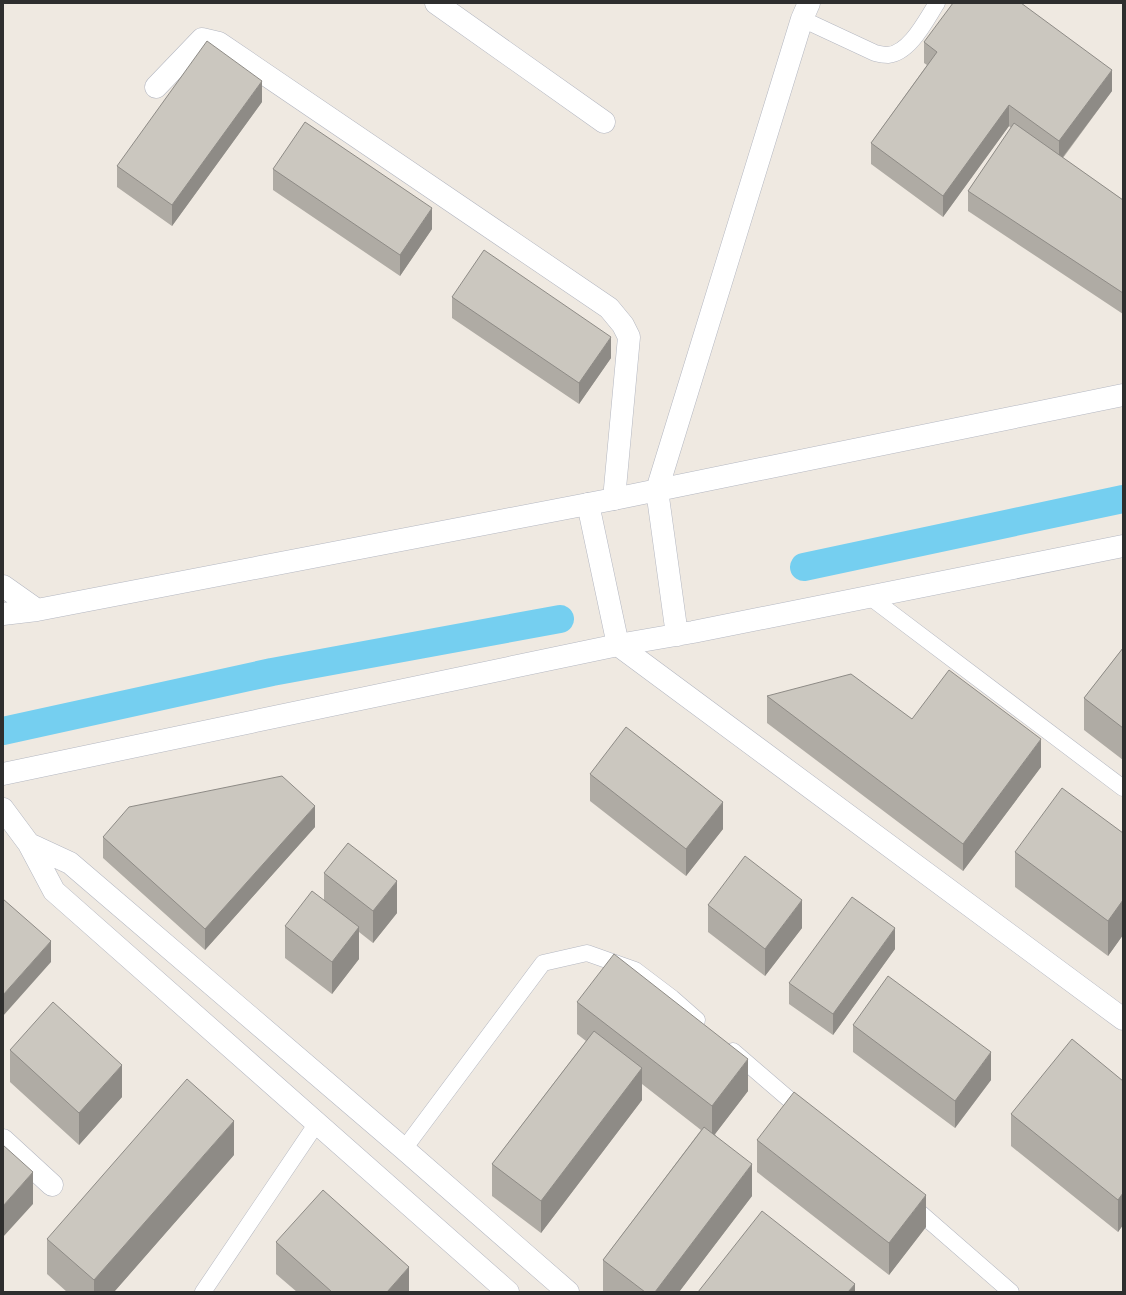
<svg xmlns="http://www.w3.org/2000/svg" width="1126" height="1295" viewBox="0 0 1126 1295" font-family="Rubik,sans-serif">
  <rect width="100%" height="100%" fill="#efe9e1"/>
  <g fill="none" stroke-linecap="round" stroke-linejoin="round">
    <!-- canal -->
    <path stroke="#75cff0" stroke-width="28" d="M804,567l319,-68
      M3,731l269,-59 288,-53"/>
    <!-- lane casing -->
    <g stroke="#b4b7c1" stroke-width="17">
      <path id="lane" d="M802,19l73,34c4,1 9,2 13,2 22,-2 38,-35 49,-52
        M870,597l253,191
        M733,1051l72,62
        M404,1149l139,-186 44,-10 48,17 37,28 25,22
        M910,1204l101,88
        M203,1292l114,-169"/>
    </g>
    <!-- street casing -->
    <g stroke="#b4b7c1" stroke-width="23">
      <path id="street" d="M436,3l168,119
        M156,87l46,-48 17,4 390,265 14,17 6,12 -15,162
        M588,504l30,141 505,374
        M3,1140l49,45"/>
    </g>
    <!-- secondary casing -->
    <g stroke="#b4b7c1" stroke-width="23">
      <path id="secondary" d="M3,586l34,24
        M3,614l34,-4 577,-111 509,-104
        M677,635l-20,-145 145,-471 7,-16
        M3,774l615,-129 75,-13 430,-86
        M3,809l26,35 25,47 454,401
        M29,844l41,19 334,286 164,143"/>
    </g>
    <!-- lane -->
    <use href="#lane" stroke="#fff" stroke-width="16"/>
    <!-- street -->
    <use href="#street" stroke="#fff" stroke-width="22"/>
    <!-- secondary -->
    <use href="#secondary" stroke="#fff" stroke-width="22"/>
  </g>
  <!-- wall -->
  <path fill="#afaba4" d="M924,42l188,49 -49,67 60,42v114l-155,-103v-20l43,-63 -2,-2 -66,91 -72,-53v-21l56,-78 -3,-2z
    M262,102l-90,124 -55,-39v-21z
    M273,169l159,60 -32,47 -127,-86z
    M452,297l159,61 -32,46 -127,-86z
    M1123,648v112l-39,-30v-32z
    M767,696l145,23 129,48 -78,104 -196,-148z
    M590,774l133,55 -37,47 -96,-75z
    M315,827l-110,123 -102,-92v-21z
    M1123,833v102l-15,21 -93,-69v-35z
    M324,873l73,40 -24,30 -14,-11v27l-27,35 -47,-36v-32l39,-26z
    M708,905l94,23 -37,48 -57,-44z
    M895,949l-62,86 -44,-31v-21z
    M577,1002l171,89 -33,43 37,62 -73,96h-76v-32l98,-130 -59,-46v16l-101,133 -49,-37v-32l94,-123 -9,-7z
    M853,1025l138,55 -36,48 -102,-76z
    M10,1050l112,47 -43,48 -69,-63z
    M1123,1081v144l-5,7 -107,-86v-32z
    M757,1140l169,87 -37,48 -132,-103z
    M234,1155l-120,137h-47l-20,-18v-35z
    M276,1242l133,50h-112l-21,-18z"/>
  <!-- shaded-wall -->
  <path fill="#8e8b86" d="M1112,70v21l-53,71v-21z
    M262,81v21l-90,124v-21z
    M1009,105v21l-66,91v-21z
    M432,208v21l-32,47v-21z
    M611,337v21l-32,46v-21z
    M1041,739v28l-78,104v-27z
    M723,802v27l-37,47v-27z
    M315,806v21l-110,123v-21z
    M397,881v32l-24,30v-32z
    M802,900v28l-37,48v-27z
    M1123,900v35l-15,21v-35z
    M359,927v32l-27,35v-32z
    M895,928v21l-62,86v-21z
    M51,941v21l-48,54v-21z
    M991,1052v28l-36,48v-27z
    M748,1059v32l-36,47v-32z
    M122,1065v32l-43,48v-32z
    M642,1068v32l-101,133v-32z
    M234,1121v34l-120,137h-20v-12z
    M752,1164v32l-73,96h-24z
    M33,1172v32l-30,33v-31z
    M1123,1193v32l-5,7v-32z
    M926,1195v32l-37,48v-32z
    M409,1267v25h-22z
    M855,1284v8h-7z"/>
  <!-- building -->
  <path fill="#cbc7bf" stroke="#8e8b86" d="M953,3h68l91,67 -53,71 -50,-36 -66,91 -72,-53 66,-91 -13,-10z
    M207,41l55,40 -90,124 -55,-39z
    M305,122l127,86 -32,47 -127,-86z
    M1014,123l109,77v93l-155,-102z
    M484,250l127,87 -32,46 -127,-86z
    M1123,648v80l-39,-30z
    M949,670l92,69 -78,105 -196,-148 84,-22 61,45z
    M626,727l97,75 -37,47 -96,-75z
    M282,776l33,30 -110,123 -102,-92 26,-30z
    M1062,788l61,45v67l-15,21 -93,-69z
    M348,843l49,38 -24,30 -49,-38z
    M745,856l57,44 -37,49 -57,-44z
    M312,891l47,36 -27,35 -47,-36z
    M852,897l43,31 -62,86 -44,-31z
    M3,899l48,42 -48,54z
    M614,954l134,105 -36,47 -135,-104z
    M888,976l103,76 -36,49 -102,-76z
    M53,1002l69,63 -43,48 -69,-63z
    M594,1031l48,37 -101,133 -49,-37z
    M1072,1039l51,42v112l-5,7 -107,-86z
    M187,1079l47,42 -140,159 -47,-41z
    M794,1092l132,103 -37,48 -132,-103z
    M704,1127l48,37 -97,128h-10l-42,-32z
    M3,1145l30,27 -30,34z
    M323,1190l86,77 -22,25h-55l-56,-50z
    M762,1211l93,73 -7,8h-150z"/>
  <!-- border -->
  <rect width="1126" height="1295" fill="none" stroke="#2e2e2e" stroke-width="8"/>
</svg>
